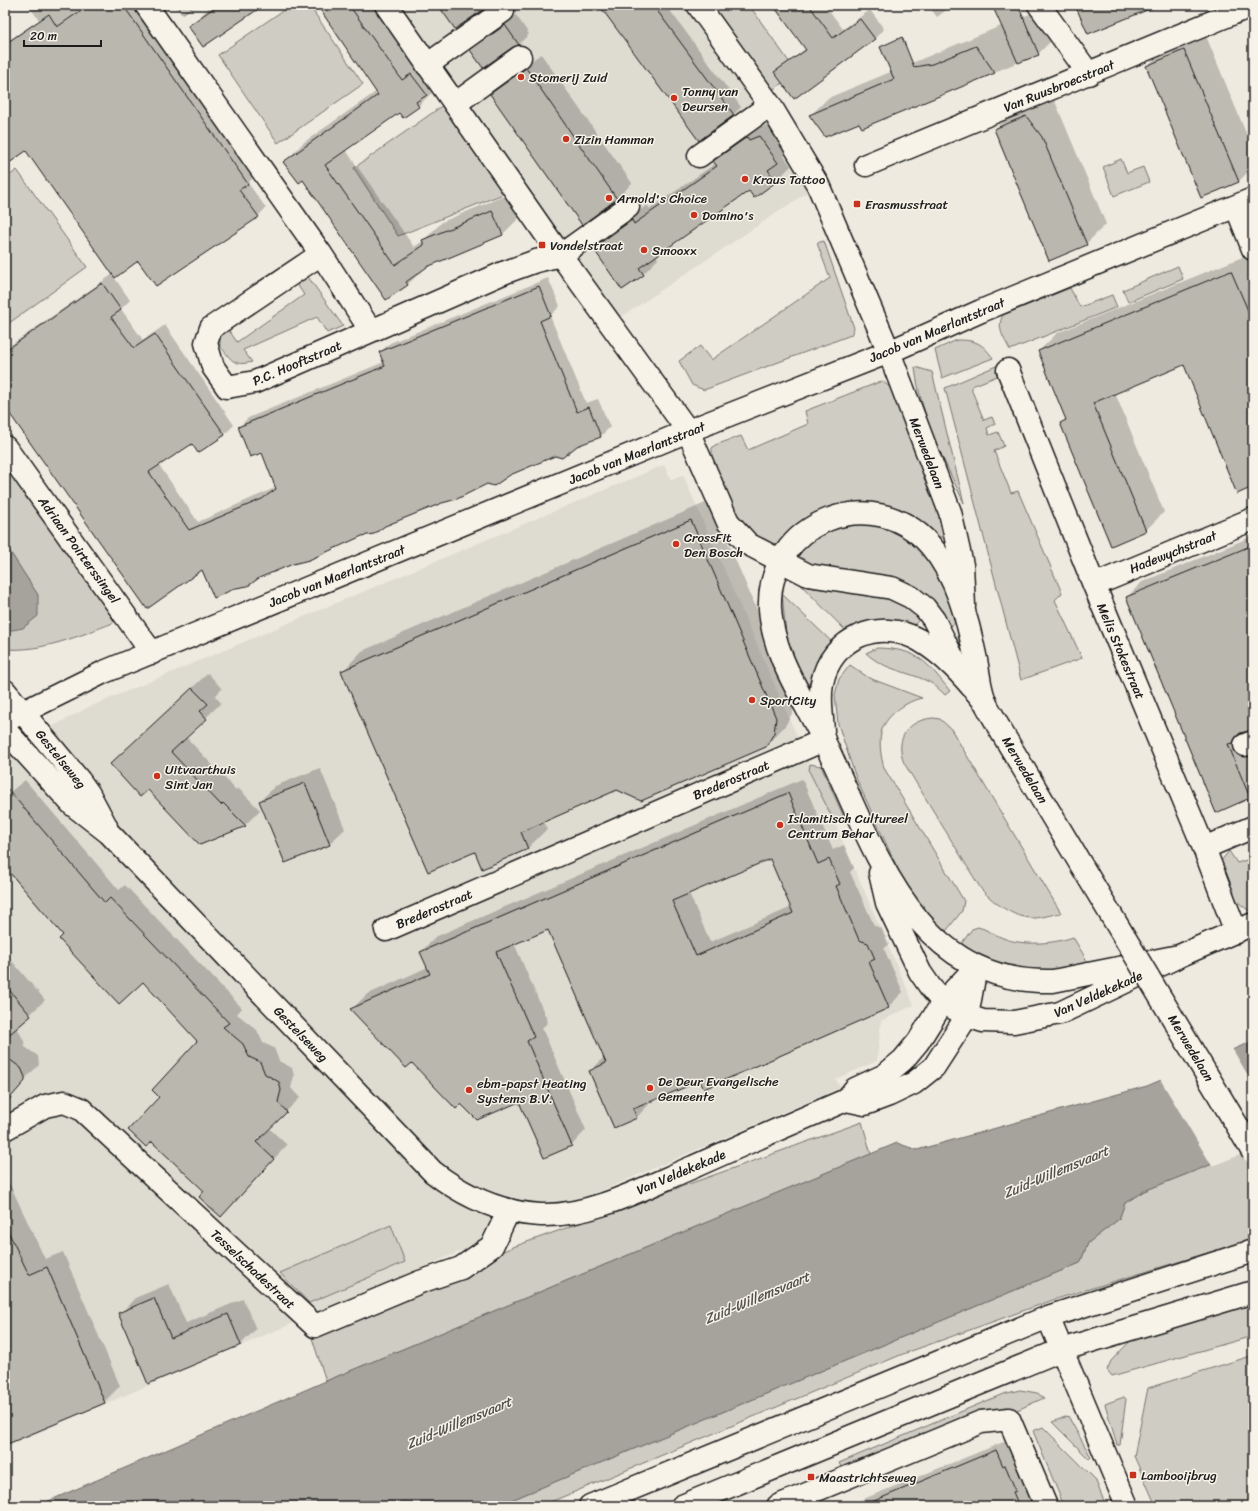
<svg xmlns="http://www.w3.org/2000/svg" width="1258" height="1511" viewBox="0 0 1258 1511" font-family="Sriracha,sans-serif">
  <rect width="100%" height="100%" fill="#eeeae0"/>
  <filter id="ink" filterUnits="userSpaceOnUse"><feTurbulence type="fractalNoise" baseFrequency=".025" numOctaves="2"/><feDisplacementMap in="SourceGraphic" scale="8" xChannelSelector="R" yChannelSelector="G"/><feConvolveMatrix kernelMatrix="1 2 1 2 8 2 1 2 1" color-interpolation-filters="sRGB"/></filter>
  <g filter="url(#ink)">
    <!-- built -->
    <path fill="#dedbd1" d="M386,5h312l120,180 -207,139z
      M664,465l7,15 12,-5 231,530 -33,16 -4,40 -41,18 4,9 -835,359v-695l82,-44z"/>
    <!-- green -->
    <path fill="#cfccc3" stroke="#767470" d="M176,5h19l-13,9z
      M291,5h18l54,79 -85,59 -60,-88z
      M700,5h49l48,68 -32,22z
      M442,106l61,88 -105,42 -44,-68z
      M1121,159l6,14 16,-6 6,15 -35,14 -11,-29z
      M17,170l70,97 -82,59v-147z
      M824,241l30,87 -3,7 -147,55 -12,-5 -13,-24 21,-15 11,14 119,-82 -13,-35z
      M1178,266l5,13 -55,23 -5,-12z
      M306,274l37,52 -16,7 -10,-16 -74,33 9,12c-19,5 -21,-3 -32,-16v-11l8,-6 9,13 67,-47 -9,-14z
      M1070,288l10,19 32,-12 5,12 -107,43c-6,-12 -14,-22 -7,-35z
      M957,340c19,0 25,3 36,18l-51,20 -7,-28z
      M996,366l4,9 -28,11v5l12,29 8,-3 3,7 -8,4 2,7 9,-3 6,14 -10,5 17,42 7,-2 44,102 -7,7 27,58 -61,22 -76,-292z
      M915,367l17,5 32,131c-20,-43 -44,-88 -49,-136z
      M882,381l9,7 8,14 48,133 -10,3 -14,-14 -15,-11 -18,-7 -14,-2 -38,1 -20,7 -27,19 -14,16 -15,-6 -21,-17 -29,-66v-10l3,-3 26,-9 7,14 60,-26 -3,-13z
      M5,463l109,156 -1,4c-34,13 -71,29 -108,26v-19l2,1 31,-36 -33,-51z
      M858,523l22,2 22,8 23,20 18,28 14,41 -6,4 -19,-26 -16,-10 -105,-25 -16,-8c22,-21 32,-28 63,-34z
      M800,584l8,3 81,11 22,12 10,8 -8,8 -66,6z
      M782,594l52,50 -22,38 -10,4 -16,-53z
      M877,648c41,1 49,13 73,43l-5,4c-4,-4 -9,-9 -14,-12 -22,-12 -46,-12 -65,-30z
      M850,665l19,13 53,20c-16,3 -38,19 -41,35 -2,12 0,24 3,35l80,133 -2,10 -19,24 -36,-46 -51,-111 -18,-54 -3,-29 4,-16z
      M933,718l7,1 11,10 110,184c-8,1 -16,4 -25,5 -21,1 -41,-14 -55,-29l-77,-126c-10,-24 4,-43 29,-45z
      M810,764l11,2 22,49 -8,8 -26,-52z
      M1229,851l8,12 16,-5v51l-5,1c-20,-14 -22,-27 -27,-49z
      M978,927c9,2 16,8 25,11 19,8 51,6 70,-1l17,29 -35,7 -59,-7 -37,-19 13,-18z
      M862,1122l9,32 -545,227 -16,-49 203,-85z
      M1253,1148v91l-200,61 -150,54 -362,152h-44l583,-243 8,-20 31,-24 6,-16 19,-12z
      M391,1225l14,37 -96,41 -29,-30z
      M1253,1302v34l-141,40 -5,-6 4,-9 22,-23z
      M1251,1356l2,2v148h-97l-22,-50 14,-68z
      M1020,1390l17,3 7,5 -29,13 -173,58 -3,-6 164,-69z
      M1124,1397l2,2 -6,46h-3l-12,-41z
      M1068,1416l23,41 -2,2 -37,-37z
      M1043,1427l52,52 11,27h-42l-31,-75z"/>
    <!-- water -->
    <path fill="#a6a39d" stroke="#6f6d69" d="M5,544l33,51v21l-15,12 -16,3 -2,-1z
      M1253,1041v107l-109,43 -19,12 -6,16 -31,24 -8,20 -583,243h-460l289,-125 571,-238 20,7 230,-64z"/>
    <!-- pier -->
    <path fill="#eeeae0" d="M1232,1048l21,36v66l-41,16 -52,-87z"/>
    <!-- shadow -->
    <path fill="#0003" fill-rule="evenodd" d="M28,5h109l119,170 -8,8 18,25 -8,8 -119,43 -25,18 16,23 -9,9 22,31 22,-15 69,100 -9,9 -27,18 -6,-10 -33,23 39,57 79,-35 -15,-36 -23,-24 9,-9 136,-56 -4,-10 10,-9 158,-65 12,28 -10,10 36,87 12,-4 12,28 -9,9 -114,47 -285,86 -197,-169v-51l108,-75 -86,-124 -22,15v-122l34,-23z
      M212,5h51l-73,21z
      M318,5h62l57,83 -19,18 -15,11 -4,-5 -54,37 69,98 9,-6 19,-19 69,-29 10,23 -18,18 -76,32 -20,19 -122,-123 18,-19 74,-52z
      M600,5h66l75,102 -8,8z
      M774,5h51l18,24 27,-19 14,19 -10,10 -98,33 30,-24z
      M928,5h25l-16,12z
      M1044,8l12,28 -18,18 -176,73 -2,-6 -49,-6 17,-17z
      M516,15l13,19 -10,10 -48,6 10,-10z
      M1204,31l49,119v17l-15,15 -90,-116 20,-20z
      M541,54l91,129 -15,16 -126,-105 15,-15z
      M1052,94l54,130 -20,20 -91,-115 20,-20z
      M775,121l18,27 -9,8 7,10 -15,15 -22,15 -5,-7 -93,66 2,4 -15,15 -49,-26 15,-15 38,-28 3,4 66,-46 -1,-2 15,-15 33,-24 2,4z
      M1250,254l3,8v224l-68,-122 -70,29 49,119 -18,18 -84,-107 4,-5 -27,-67 18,-18z
      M710,501l85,197 -2,14 -8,14 -20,20 -148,43 -73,32 3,8 -19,19 -45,20 -8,-17 -132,-180 19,-20z
      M1253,536v193l-6,2 1,3 5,7v55l-37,15 -89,-214 15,-15z
      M208,673l14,16 -7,7 6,7 -35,34 50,53 2,-2 22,22 -15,15 -45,19 -52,-55 -21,-40z
      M320,768l25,61 -16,15 -69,-43 15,-15z
      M802,779l31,71 11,-5 10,23 -4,4 24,53 8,4 7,15 -5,5 19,43 -15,15 -188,72 -50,22 1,1 -14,15 -22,10 -24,-56 13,-14 -55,-128 -35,14 34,79 -6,6 44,102 -14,15 -27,12 -25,-56 -59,2 -109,-94 14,-14 62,-28 -7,-15 14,-15zM770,858l22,49 -82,35 -21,-49z
      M25,780l94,110 6,-5 117,123 -5,6 20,16 6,13 11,5 5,13 13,7 2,8 -3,12 9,10 -31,30 18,17 -53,57 -28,-11 -54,-50 9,-44 38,-56 -56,-60 -79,-46 -59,-69v-70z
      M5,953l40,47 -28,27 7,14 1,6 13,9 1,9 -34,33z
      M5,1174l40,85 18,-7 57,134 -16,16 -99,42z
      M169,1284l17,39 57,-24 13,30 -15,15 -92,39 -29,-69 15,-16z
      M1006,1441l7,15 2,-1 10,25 -2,2 11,24h-188z"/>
    <!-- building -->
    <path fill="#bab7af" stroke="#1c1c1c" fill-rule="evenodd" d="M89,5h34l125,179 -9,6 20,27 -103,69 -18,-25 -23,17 -89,-127 -21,15v-122l44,-30 8,13z
      M218,5h46l-61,42 -15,-21z
      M317,5h32l53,75 9,-6 16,21 -11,7 3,5 -16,11 -4,-5 -74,52 70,100 29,-20 -2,-5 70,-29 11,24 -76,32 -21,15 2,3 -22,15 -83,-120 -4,3 -16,-21 95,-67z
      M438,5h52l-35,24z
      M599,5h54l81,110 -35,26z
      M773,5h36l24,33 27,-19 15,20 -81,60 -20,-27 32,-22z
      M992,5h26l21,50 -21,8z
      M1075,5h82v1l-69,28z
      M505,25l14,20 -6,2 -30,21 -13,-18z
      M902,37l12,30 18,-3 44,-18 19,27 -133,55 -3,-5 -34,14 -16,-22 85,-36 -14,-32z
      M1184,50l55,132 -38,16 -55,-132z
      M526,68l91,131 -35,26 -92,-131z
      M1026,116l16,21 45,108 -38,16 -55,-132z
      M759,136l19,27 -10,7 8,12 -22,16 -5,-7 -110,77 5,7 -22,15 -29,-42 39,-28 2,4 83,-58 -4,-5 34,-24 2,3z
      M1231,271l22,51v165l-16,7 -53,-129 -91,38 53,128 -35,15 -51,-123 6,-3 -28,-69z
      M102,283l19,27 -10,7 23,31 21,-14 70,101 -27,18 -6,-9 -43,28 40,58 73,-31 14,-10 -14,-36 -12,4 -12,-30 147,-61 -6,-14 160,-66 12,30 -11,5 37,91 12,-5 12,30 -24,9 -15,12 -7,-2 -45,19 -16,11 -7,-2 -30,15 -15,4 -57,23 -11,8 -12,2 -53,24 -16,4 -34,14 -11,8 -12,2 -22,10 -12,-28 -55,39 -142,-202v-56z
      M691,520l85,198 -2,15 -8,14 -125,54 -24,-11 -96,42 7,17 -46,20 -7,-17 -47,20 -87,-201z
      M1253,545v185l-13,3 -4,4 -3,6 -5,1 22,54 -34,15 -90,-216z
      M192,688l16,16 -8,7 7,8 -36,33 50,53 2,-2 23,23 -46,19 -52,-55 -8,7 -30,-33z
      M305,783l25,62 -45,18 -26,-62z
      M5,786l100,117 5,-5 119,125 -6,4 20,17 6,13 11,5 5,12 14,8 2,8 -3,12 9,10 -31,30 18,17 -53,58 -22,-20 5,-6 -52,-49 -6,5 -18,-17 31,-33 -7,-7 45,-49 -54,-59 -24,22 -60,-65 4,-4 -58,-68z
      M788,793l30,71 11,-5 11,25 -4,2 23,54 9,3 7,16 -6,3 20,46 -185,81 -4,-8 -67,28 4,9 -23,10 -25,-57 17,-8 -58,-133 -52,22 38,85 -7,4 45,105 -28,12 -25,-56 -42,18 -16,-16 -5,5 -44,-46 -6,5 -56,-59 80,-35 -10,-22zM770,859l23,54 -97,43 -24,-55z
      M5,985l26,31 -26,22z
      M5,1056l16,12 4,9v4l-20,23z
      M5,1225l24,50 18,-8 58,136 -100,42z
      M154,1298l17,40 57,-24 13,31 -93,39 -30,-71z
      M996,1450l7,16 2,-1 11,26 -3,1 6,14h-157z"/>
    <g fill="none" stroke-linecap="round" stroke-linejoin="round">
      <!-- pedestrian casing -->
      <g stroke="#1c1c1c" stroke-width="25">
        <path id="pedestrian" d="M427,65l76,-54
          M455,104l65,-47
          M699,156l71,-51
          M503,273l33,-12 25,-6 67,-48
          M1245,745l8,-3"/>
      </g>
      <!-- minor casing -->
      <g stroke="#1c1c1c" stroke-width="25">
        <path id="minor" d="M146,5l175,249 50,77
          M386,5l163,234 139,192 40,91 20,22 60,31 84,13 19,9 14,11 9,12 27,54
          M698,5l72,100 48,80 71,167 61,160 12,53 2,41
          M1039,5l50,69
          M866,165l387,-160
          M1236,206l17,43
          M321,254l-110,74 -5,15 7,24 14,20 28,-5 248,-109
          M1008,370l86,215 110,263 32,84
          M5,447l147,206
          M1094,585l159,-66
          M23,712l81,-40 584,-241 201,-79 92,-41 272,-112
          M1204,848l49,-21
          M386,930l438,-190
          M5,1129l40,-23 19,-4 17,7 234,217 105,-44 41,-14 31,-22 17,-36
          M778,1506l203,-84 28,-3 37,87"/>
      </g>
      <!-- tertiary casing -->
      <g stroke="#1c1c1c" stroke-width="25">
        <path id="tertiary" d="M5,721l18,-9"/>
      </g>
      <!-- secondary casing -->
      <g stroke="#1c1c1c" stroke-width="25">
        <path id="secondary" d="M5,691l74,89 10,14 17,32
          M998,726c-3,-7 -8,-14 -11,-20 -7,-13 -8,-31 -11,-46 -8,-39 -19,-84 -46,-115 -57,-65 -164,-23 -160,64 3,48 34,90 54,132 50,104 88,244 229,240l126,-25
          M5,730l68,75 36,28 324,339c31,24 68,41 108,43 50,2 107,-29 152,-48 51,-23 102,-45 153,-67l9,-11 30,-14 18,-15 15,-18 25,-40 33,-35
          M823,731c-1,-16 -4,-33 -1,-48 9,-46 58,-65 97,-43 26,15 45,37 64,60
          M880,873l7,30 33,69 11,16 12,14 24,14 16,5 31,1 46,-9 119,-57 74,-32
          M846,1100l19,4 24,-9 25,-12 20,-16 33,-51 9,-49
          M1048,1317l79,189
          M590,1506l458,-189 205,-66
          M682,1506l379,-156 192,-58"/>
      </g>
      <!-- pedestrian -->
      <use href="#pedestrian" stroke="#f7f3e8" stroke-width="22"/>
      <!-- minor -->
      <use href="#minor" stroke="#f7f3e8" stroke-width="22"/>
      <!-- tertiary -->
      <use href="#tertiary" stroke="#f7f3e8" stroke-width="22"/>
      <!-- secondary -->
      <use href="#secondary" stroke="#f7f3e8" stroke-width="22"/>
      <!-- secondary-bridge casing -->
      <g stroke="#1c1c1c" stroke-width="25" stroke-linecap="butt">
        <path id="secondary-bridge" d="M998,726l255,426"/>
      </g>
      <!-- secondary-bridge -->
      <use href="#secondary-bridge" stroke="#f7f3e8" stroke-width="22"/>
    </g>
  </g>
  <!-- markers -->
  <g fill="#c8321e" stroke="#f7f3e8" stroke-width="1.5">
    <circle cx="521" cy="77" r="4"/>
    <circle cx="674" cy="98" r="4"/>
    <circle cx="566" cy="139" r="4"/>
    <circle cx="745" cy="179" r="4"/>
    <circle cx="609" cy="198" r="4"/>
    <rect x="853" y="200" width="8" height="8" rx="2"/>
    <circle cx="694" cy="215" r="4"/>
    <rect x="538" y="241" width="8" height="8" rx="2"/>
    <circle cx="644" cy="250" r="4"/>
    <circle cx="676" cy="544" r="4"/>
    <circle cx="752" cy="700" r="4"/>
    <circle cx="157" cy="776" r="4"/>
    <circle cx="780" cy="825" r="4"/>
    <circle cx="650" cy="1088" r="4"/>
    <circle cx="469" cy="1090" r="4"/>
    <rect x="1129" y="1471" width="8" height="8" rx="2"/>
    <rect x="807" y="1473" width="8" height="8" rx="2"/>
  </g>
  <g text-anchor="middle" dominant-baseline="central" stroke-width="3" stroke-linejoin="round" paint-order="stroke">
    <!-- poi labels -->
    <g font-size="13" fill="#1c1c1c" stroke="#f7f3e8" text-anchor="start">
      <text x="529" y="77">Stomerij Zuid</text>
      <text x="682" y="91">Tonny van<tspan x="682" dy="15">Deursen</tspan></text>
      <text x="574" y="139">Zizin Hamman</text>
      <text x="753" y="179">Kraus Tattoo</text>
      <text x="617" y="198">Arnold's Choice</text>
      <text x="865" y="204">Erasmusstraat</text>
      <text x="702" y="215">Domino's</text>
      <text x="550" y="245">Vondelstraat</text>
      <text x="652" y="250">Smooxx</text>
      <text x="684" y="537">CrossFit<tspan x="684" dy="15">Den Bosch</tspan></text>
      <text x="760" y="700">SportCity</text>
      <text x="165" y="769">Uitvaarthuis<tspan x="165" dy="15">Sint Jan</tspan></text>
      <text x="788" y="818">Islamitisch Cultureel<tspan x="788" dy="15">Centrum Behar</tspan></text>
      <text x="658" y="1081">De Deur Evangelische<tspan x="658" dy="15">Gemeente</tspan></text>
      <text x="477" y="1083">ebm-papst Heating<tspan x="477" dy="15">Systems B.V.</tspan></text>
      <text x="1141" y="1475">Lambooijbrug</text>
      <text x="819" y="1477">Maastrichtseweg</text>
    </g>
    <!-- street labels -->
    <g font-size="13" fill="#1c1c1c" stroke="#f7f3e8">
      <text transform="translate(1059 86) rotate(-22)">Van Ruusbroecstraat</text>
      <text transform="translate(937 330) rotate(-23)">Jacob van Maerlantstraat</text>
      <text transform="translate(297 363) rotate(-23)">P.C. Hooftstraat</text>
      <text transform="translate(637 453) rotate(-22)">Jacob van Maerlantstraat</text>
      <text transform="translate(927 453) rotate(69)">Merwedelaan</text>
      <text transform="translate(79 550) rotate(54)">Adriaan Poirterssingel</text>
      <text transform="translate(1173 552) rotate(-22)">Hadewychstraat</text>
      <text transform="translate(337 576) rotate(-22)">Jacob van Maerlantstraat</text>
      <text transform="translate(1121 651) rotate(67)">Melis Stokestraat</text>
      <text transform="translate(61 759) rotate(51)">Gestelseweg</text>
      <text transform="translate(1025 770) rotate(59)">Merwedelaan</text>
      <text transform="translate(731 780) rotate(-23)">Brederostraat</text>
      <text transform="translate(434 909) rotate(-23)">Brederostraat</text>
      <text transform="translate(1098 994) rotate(-24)">Van Veldekekade</text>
      <text transform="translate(301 1034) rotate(46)">Gestelseweg</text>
      <text transform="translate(1191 1048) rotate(59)">Merwedelaan</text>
      <text transform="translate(681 1172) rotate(-23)">Van Veldekekade</text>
      <text transform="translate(253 1269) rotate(43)">Tesselschadestraat</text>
    </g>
    <!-- water labels -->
    <g font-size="14" font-style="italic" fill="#535250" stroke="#f7f3e8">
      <text transform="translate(1056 1172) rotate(-23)">Zuid-Willemsvaart</text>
      <text transform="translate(757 1298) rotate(-23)">Zuid-Willemsvaart</text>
      <text transform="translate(459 1423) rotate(-23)">Zuid-Willemsvaart</text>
    </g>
  </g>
  <!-- margin -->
  <rect width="1258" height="1511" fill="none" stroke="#f7f3e8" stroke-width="20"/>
  <rect x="10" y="10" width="1238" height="1491" fill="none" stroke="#1c1c1c" stroke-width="1.5" filter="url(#ink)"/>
  <!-- scale -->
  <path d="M24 40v6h77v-6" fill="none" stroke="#1c1c1c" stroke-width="2"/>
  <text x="30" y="40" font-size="12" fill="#1c1c1c" stroke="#f7f3e8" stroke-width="3" paint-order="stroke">20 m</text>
</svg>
